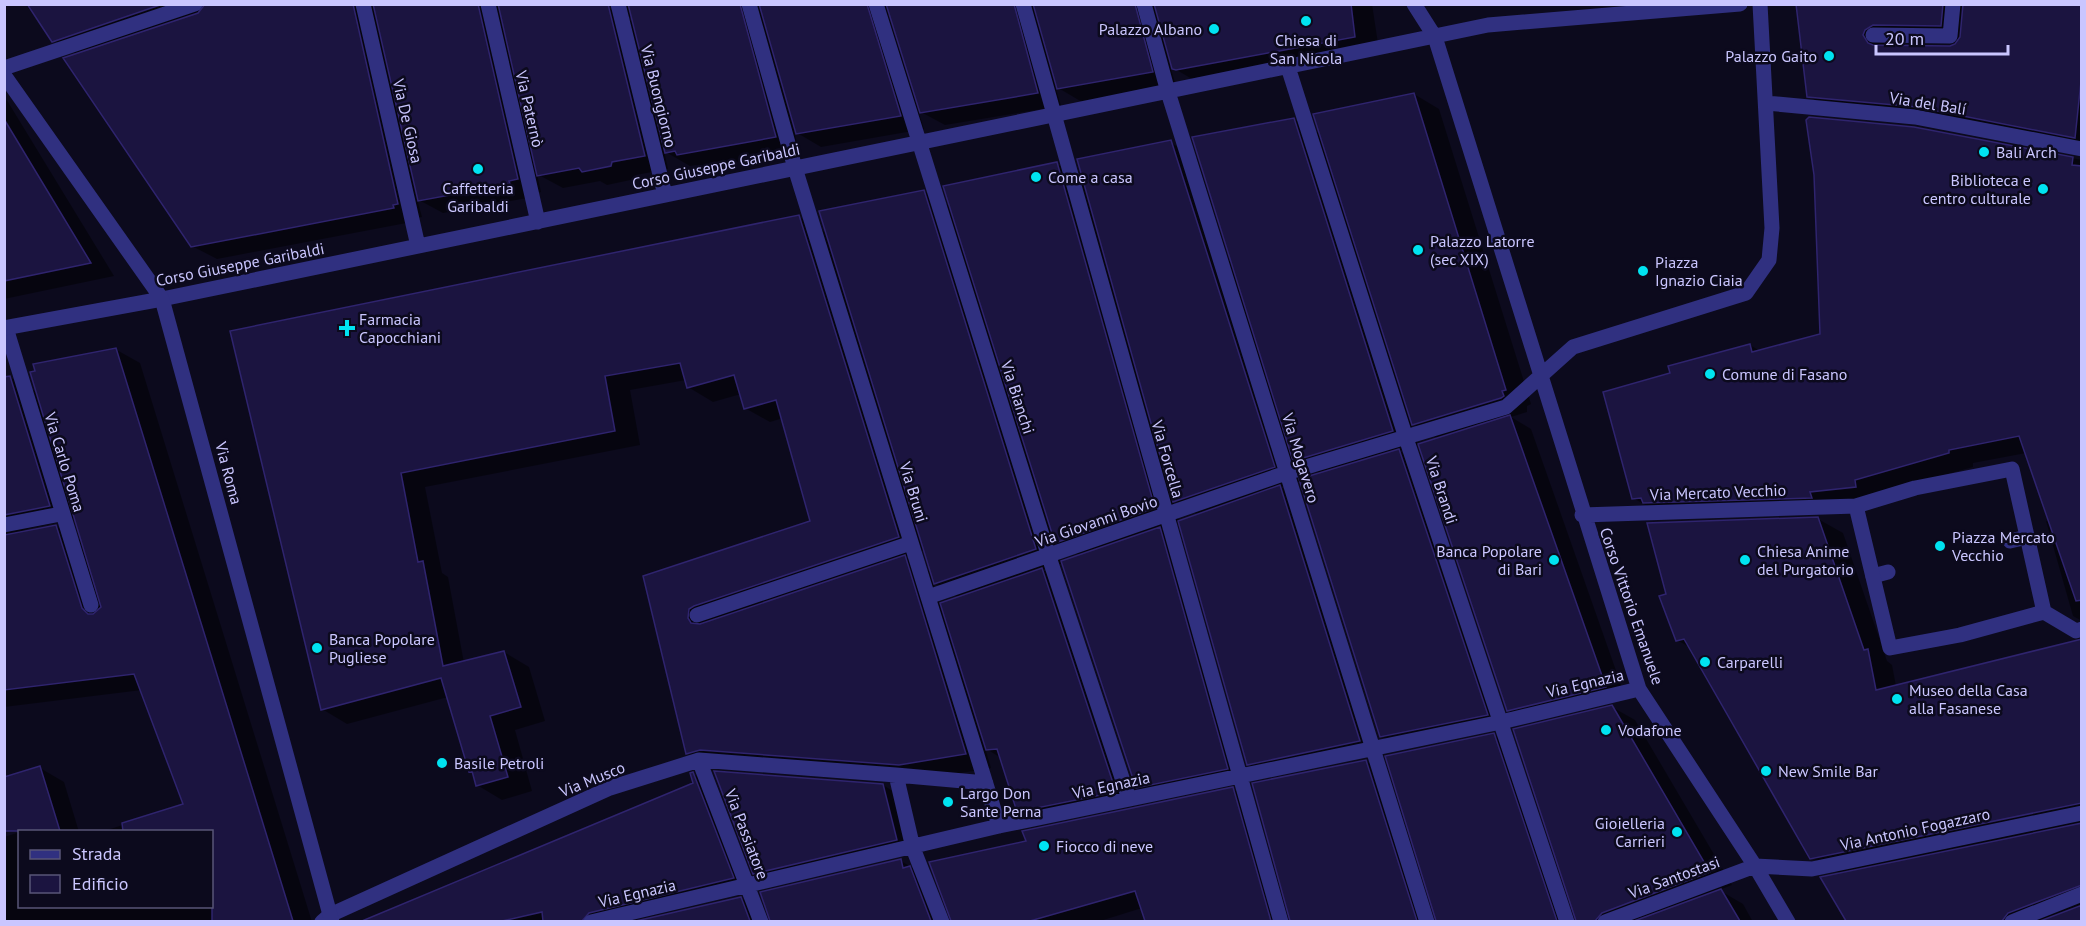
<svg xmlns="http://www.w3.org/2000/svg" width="2086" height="926" viewBox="0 0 2086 926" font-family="'PT Sans',sans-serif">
  <rect width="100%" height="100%" fill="#0c0a1d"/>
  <!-- shadow -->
  <path fill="#0007" fill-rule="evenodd" d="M25,4h577l31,18v-3l-25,-15h764l7,46 -182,32 -27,-16 6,20 -94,16 -27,-16 6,20 -116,19 -24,-13 -30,-98 -3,1 36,114 -103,18 -27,-16 5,20 -97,17 -6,-3 -6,1 -26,-15 4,18 -32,6 -1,4 -28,6 -7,-4 -37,7 -26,-14 4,18 -9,2 1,3 -90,16 -26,-14 5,18 -5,1v3l-200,38 -25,-13 -114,-191 -25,-15z
    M1822,4h260v143l-249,-37 -25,-14zM1898,39h62l-5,7h-66z
    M1414,94l25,15 92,295 -4,2v6l-16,5 20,12 95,270 -97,23 -21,-12 -69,-271 -28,-16 7,22 -19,6 21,12 88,263 -106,22 -21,-12 -80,-255 -20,6 20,12 79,254 -111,23 -21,-12 -68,-242 -19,7 20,12 67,239 -90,19 -21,-12 -74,-224 -20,7 20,11 73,222 -97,21 -21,-13 -17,-53 -16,-10 6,20 -66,11 -213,-12 -25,-14 -42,-176 167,-55 -29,-104 -13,4 -25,-14 -4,-14 -28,8 -25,-15 -2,-7 -56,10 10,55 -215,42 17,86 6,4 16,86 40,-11 25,15 16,54 -30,9 17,61 -30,9 -25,-15 -3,-12 -4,-2 -22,-74 -101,27 -25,-15 -91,-377 568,-115 28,16 97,-42 27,16 106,-43 27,15 87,-36 26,15 32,103 3,-1 62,-141 28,16zM1292,458l28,16 -21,7zM1173,500l26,15 -20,7zM1054,541l11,6 16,9 -20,7zM925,550l7,23 -27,-16zM933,582l27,16 -20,7z
    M4,97l4,5 106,174 -110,23z
    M1913,128l169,32v461l-9,-5 -27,-95 3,-1 -23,-67 -53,10v4l-94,26 1,8 -222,11 -25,-14 39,-124 78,-29 10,6 62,-16z
    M115,349l25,14 172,559h-308v-85l16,-5v74h192v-74h-111l84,-27 -43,-115 -138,17v-329l6,-1 28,16zM76,519l8,23 -28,-16 -34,7 4,-4z
    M1818,519l25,14 44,128 5,4 4,21 186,-45v281h-234l-25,-44 18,-4 -29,-16 -121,-210 -14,-8z
    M1612,707l23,13 97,165 -13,5 24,14 10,18h-176z
    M1494,735l22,13 58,174h-137z
    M1366,761l22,13 46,148h-143z
    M40,768l24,14 15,50h-59l3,-2z
    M693,774l23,13 39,104 -130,31h-248l-2,-5 319,-133z
    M883,785l21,13 13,54 -142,33 -21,-12z
    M1233,789l22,13 34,120h-142l-5,-14 -45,14h-145l75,-80z
    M901,861l22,13 25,48h-176l-10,-29z
    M741,898l22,13 4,11h-125z"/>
  <!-- building -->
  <path fill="#1b1440" stroke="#2f246e" stroke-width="1.5" d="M27,4h136l-111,38z
    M205,4h148l45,200 -5,1 1,3 -203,39 -128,-189 135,-45z
    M373,4h105l40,175 -9,2 1,3 -92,17z
    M498,4h110l37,152 -33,6 -1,4 -29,6 -3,-4 -42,8z
    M628,4h112l36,133 -99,18 -2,-4 -10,2z
    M759,4h108l34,112 -105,18z
    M886,4h128l24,89 -118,20z
    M1033,4h102l18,68 -96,17z
    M1154,4h197l4,33 -179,33 -4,-1z
    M1796,4h147l-2,22 -68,-1 -8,5 -2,5 5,8 5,2 77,1 5,-2 5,-7 3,-33h119v68l-7,66 -158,-31 -110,-10z
    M1414,93l92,297 -4,1 2,5 -3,2 -89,27 -99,-311z
    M1809,117l105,10 159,30 -1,8 10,1v434l-6,1 -57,-165 -70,14v3l-94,27 1,7 -46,5 2,6 -169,5 -2,-5 -9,1 -29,-107 67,-19 -2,-7 82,-22 2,8 68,-18 -6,-159 -8,-55z
    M1294,118l99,313 -100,30 -101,-324z
    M4,119l87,144 -87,18z
    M1171,140l104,327 -102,35 -96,-343z
    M1057,162l98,346 -100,35 -112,-357z
    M924,190l112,359 -102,35 -115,-373z
    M799,215l100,322 -205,69 -5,3 -1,9 3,5 9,1 205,-69 61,199 -67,11 -199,-15 -14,4 -43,-178 167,-55 -34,-121 -32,9 -10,-34 -47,13 -7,-25 -75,13 10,55 -214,42 17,89 5,-1 20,105 61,-15 17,56 -31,9 18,61 -32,9 -4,-15 -3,1 -28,-94 -120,32 -91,-379z
    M116,348l145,469 32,104h-81v-90h-89l-1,-8 61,-19 -49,-130 -130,16v-155l52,-10 26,83 6,6h5l8,-7 -71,-235 5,-1 -2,-7z
    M10,376l40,130 -46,9v-138z
    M1510,415l96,272 -99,24 -89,-267z
    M1399,449l89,266 -108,22 -81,-258z
    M1280,485l80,256 -113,24 -69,-244z
    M1818,517l46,133 4,-1 8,41 206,-51v164l-272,56 -126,-220 -8,2 -17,-45 7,-2 -19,-71z
    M1160,527l68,242 -92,19 -75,-227z
    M1042,568l74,224 -99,20 -20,-63 -11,1 -46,-147z
    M1612,705l98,167 -108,41 -7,8h-19l-63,-192z
    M1494,733l63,188h-121l-51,-165z
    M1366,760l51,161h-127l-38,-138z
    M40,766l20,65h-56v-54z
    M714,771l169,13 14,56 -144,34z
    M693,772l41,106 -145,35 -7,8h-39l-1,-9 -40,9h-140l331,-138 -3,-10z
    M1233,787l38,134h-126l-10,-30 -105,30h-79l-22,-59 97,-21 -4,-10z
    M2082,823v62l-74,28 -6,8h-156l-26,-44z
    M901,859l2,9 7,-2 21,55h-161l-10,-29z
    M1721,889l19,32h-106z
    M741,897l9,24h-114z
    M2082,905v16h-42z"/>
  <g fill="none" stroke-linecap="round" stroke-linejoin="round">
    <!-- service -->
    <path stroke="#303080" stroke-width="15" d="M2010,541l17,-4
      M1873,576l15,-4"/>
    <!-- minor -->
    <path stroke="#303080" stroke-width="15" d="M363,4l55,242
      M488,4l50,218
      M618,4l47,191
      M749,4l46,164 204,658
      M876,4l173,553 80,242
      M1023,4l258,918
      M1144,4l24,88 259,830
      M1414,4l21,33 204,652 116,177 33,56
      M1873,35l77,1 3,-32
      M1288,67l118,371 161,484
      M4,68l191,-64
      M1766,103l149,14 167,32
      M162,299l1326,-274 252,-21
      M6,328l85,277
      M1582,515l274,-9 59,-18 97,-19 32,143 -84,23 -70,13 -34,-142
      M4,525l57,-11
      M928,597l358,-124 220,-66 67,-60 173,-54 23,-33 3,-32 -12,-224
      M2044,612l32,19 6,-2
      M697,615l214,-72
      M699,760l62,162
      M322,922l8,-7 280,-127 89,-28 197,15
      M591,922l408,-96 502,-104 138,-33
      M942,922l-29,-74 -17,-73 90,8
      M1605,922l150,-56 57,3 270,-56
      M2012,922l70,-28"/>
    <!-- tertiary -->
    <path stroke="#303080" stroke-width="15" d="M4,75l158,224 170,623
      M4,328l158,-29"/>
  </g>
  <!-- markers -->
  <g fill="#00e3f1" stroke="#0c0a1d" stroke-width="2">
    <circle cx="1306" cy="21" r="6"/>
    <circle cx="1214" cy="29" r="6"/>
    <circle cx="1829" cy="56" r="6"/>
    <circle cx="1984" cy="152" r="6"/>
    <circle cx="478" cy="169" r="6"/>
    <circle cx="1036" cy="177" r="6"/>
    <circle cx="2043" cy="189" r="6"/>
    <circle cx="1418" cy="250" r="6"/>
    <circle cx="1643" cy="271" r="6"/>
    <path d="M344 319h6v6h6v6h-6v6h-6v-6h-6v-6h6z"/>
    <circle cx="1710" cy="374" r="6"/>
    <circle cx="1940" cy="546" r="6"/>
    <circle cx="1554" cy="560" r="6"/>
    <circle cx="1745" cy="560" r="6"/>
    <circle cx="317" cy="648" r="6"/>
    <circle cx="1705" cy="662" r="6"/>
    <circle cx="1897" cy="699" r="6"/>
    <circle cx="1606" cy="730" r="6"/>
    <circle cx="442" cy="763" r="6"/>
    <circle cx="1766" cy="771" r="6"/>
    <circle cx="948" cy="802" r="6"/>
    <circle cx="1677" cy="832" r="6"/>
    <circle cx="1044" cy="846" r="6"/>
  </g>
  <g text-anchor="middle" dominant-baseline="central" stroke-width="5" stroke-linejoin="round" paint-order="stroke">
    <!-- poi labels -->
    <g font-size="16" fill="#cac6ff" stroke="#0c0a1d" text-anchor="start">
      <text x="1202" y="29" text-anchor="end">Palazzo Albano</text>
      <text x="1306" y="40" text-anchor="middle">Chiesa di<tspan x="1306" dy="18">San Nicola</tspan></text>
      <text x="1817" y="56" text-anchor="end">Palazzo Gaito</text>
      <text x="1996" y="152">Bali Arch</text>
      <text x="1048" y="177">Come a casa</text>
      <text x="2031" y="180" text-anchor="end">Biblioteca e<tspan x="2031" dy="18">centro culturale</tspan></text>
      <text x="478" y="188" text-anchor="middle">Caffetteria<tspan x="478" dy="18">Garibaldi</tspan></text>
      <text x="1430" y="241">Palazzo Latorre<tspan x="1430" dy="18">(sec XIX)</tspan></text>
      <text x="1655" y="262">Piazza<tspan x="1655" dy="18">Ignazio Ciaia</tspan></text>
      <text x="359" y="319">Farmacia<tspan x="359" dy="18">Capocchiani</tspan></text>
      <text x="1722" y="374">Comune di Fasano</text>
      <text x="1952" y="537">Piazza Mercato<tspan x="1952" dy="18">Vecchio</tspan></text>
      <text x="1542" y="551" text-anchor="end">Banca Popolare<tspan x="1542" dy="18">di Bari</tspan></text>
      <text x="1757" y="551">Chiesa Anime<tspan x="1757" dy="18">del Purgatorio</tspan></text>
      <text x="329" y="639">Banca Popolare<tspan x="329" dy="18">Pugliese</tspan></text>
      <text x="1717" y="662">Carparelli</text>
      <text x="1909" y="690">Museo della Casa<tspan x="1909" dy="18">alla Fasanese</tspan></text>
      <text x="1618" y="730">Vodafone</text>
      <text x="454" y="763">Basile Petroli</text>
      <text x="1778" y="771">New Smile Bar</text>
      <text x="960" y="793">Largo Don<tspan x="960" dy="18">Sante Perna</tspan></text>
      <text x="1665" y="823" text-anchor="end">Gioielleria<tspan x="1665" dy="18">Carrieri</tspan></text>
      <text x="1056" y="846">Fiocco di neve</text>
    </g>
    <!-- street labels -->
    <g font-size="16" fill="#cac6ff" stroke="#0c0a1d">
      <text transform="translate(659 96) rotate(76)">Via Buongiorno</text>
      <text transform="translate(1928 103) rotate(9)">Via del Balí</text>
      <text transform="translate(530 109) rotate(77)">Via Paternò</text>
      <text transform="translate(408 121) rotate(77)">Via De Giosa</text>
      <text transform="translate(716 166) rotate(-12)">Corso Giuseppe Garibaldi</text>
      <text transform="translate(240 264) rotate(-11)">Corso Giuseppe Garibaldi</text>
      <text transform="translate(1018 397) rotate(72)">Via Bianchi</text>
      <text transform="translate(1301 458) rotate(73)">Via Mogavero</text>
      <text transform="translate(1168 459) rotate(74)">Via Forcella</text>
      <text transform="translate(65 462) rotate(73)">Via Carlo Poma</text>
      <text transform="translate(229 473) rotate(75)">Via Roma</text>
      <text transform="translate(1442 490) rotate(72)">Via Brandi</text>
      <text transform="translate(914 492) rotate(73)">Via Bruni</text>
      <text transform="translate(1718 492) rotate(-2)">Via Mercato Vecchio</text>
      <text transform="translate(1096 521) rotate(-19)">Via Giovanni Bovio</text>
      <text transform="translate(1632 606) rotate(71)">Corso Vittorio Emanuele</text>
      <text transform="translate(1585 683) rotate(-13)">Via Egnazia</text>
      <text transform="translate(592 779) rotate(-22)">Via Musco</text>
      <text transform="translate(1111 785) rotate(-12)">Via Egnazia</text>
      <text transform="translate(1915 829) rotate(-12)">Via Antonio Fogazzaro</text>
      <text transform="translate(747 834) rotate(69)">Via Passiatore</text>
      <text transform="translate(1674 877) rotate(-20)">Via Santostasi</text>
      <text transform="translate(637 893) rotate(-13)">Via Egnazia</text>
    </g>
  </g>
  <!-- border -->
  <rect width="2086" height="926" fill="none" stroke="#cac6ff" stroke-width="12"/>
  <!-- legend -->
  <rect x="18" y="830" width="195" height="78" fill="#0c0a1d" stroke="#585577" stroke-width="1.5"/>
  <rect x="30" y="850" width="30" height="9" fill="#303080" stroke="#585577" stroke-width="1.5"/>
  <text x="72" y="860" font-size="18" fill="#cac6ff">Strada</text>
  <rect x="30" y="875" width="30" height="18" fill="#1b1440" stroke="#585577" stroke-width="1.5"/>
  <text x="72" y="890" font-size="18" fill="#cac6ff">Edificio</text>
  <!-- scale -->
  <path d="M1876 45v9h132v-9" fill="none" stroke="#cac6ff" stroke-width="3"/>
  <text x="1885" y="45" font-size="18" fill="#cac6ff" stroke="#0c0a1d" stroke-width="4.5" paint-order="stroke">20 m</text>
</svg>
